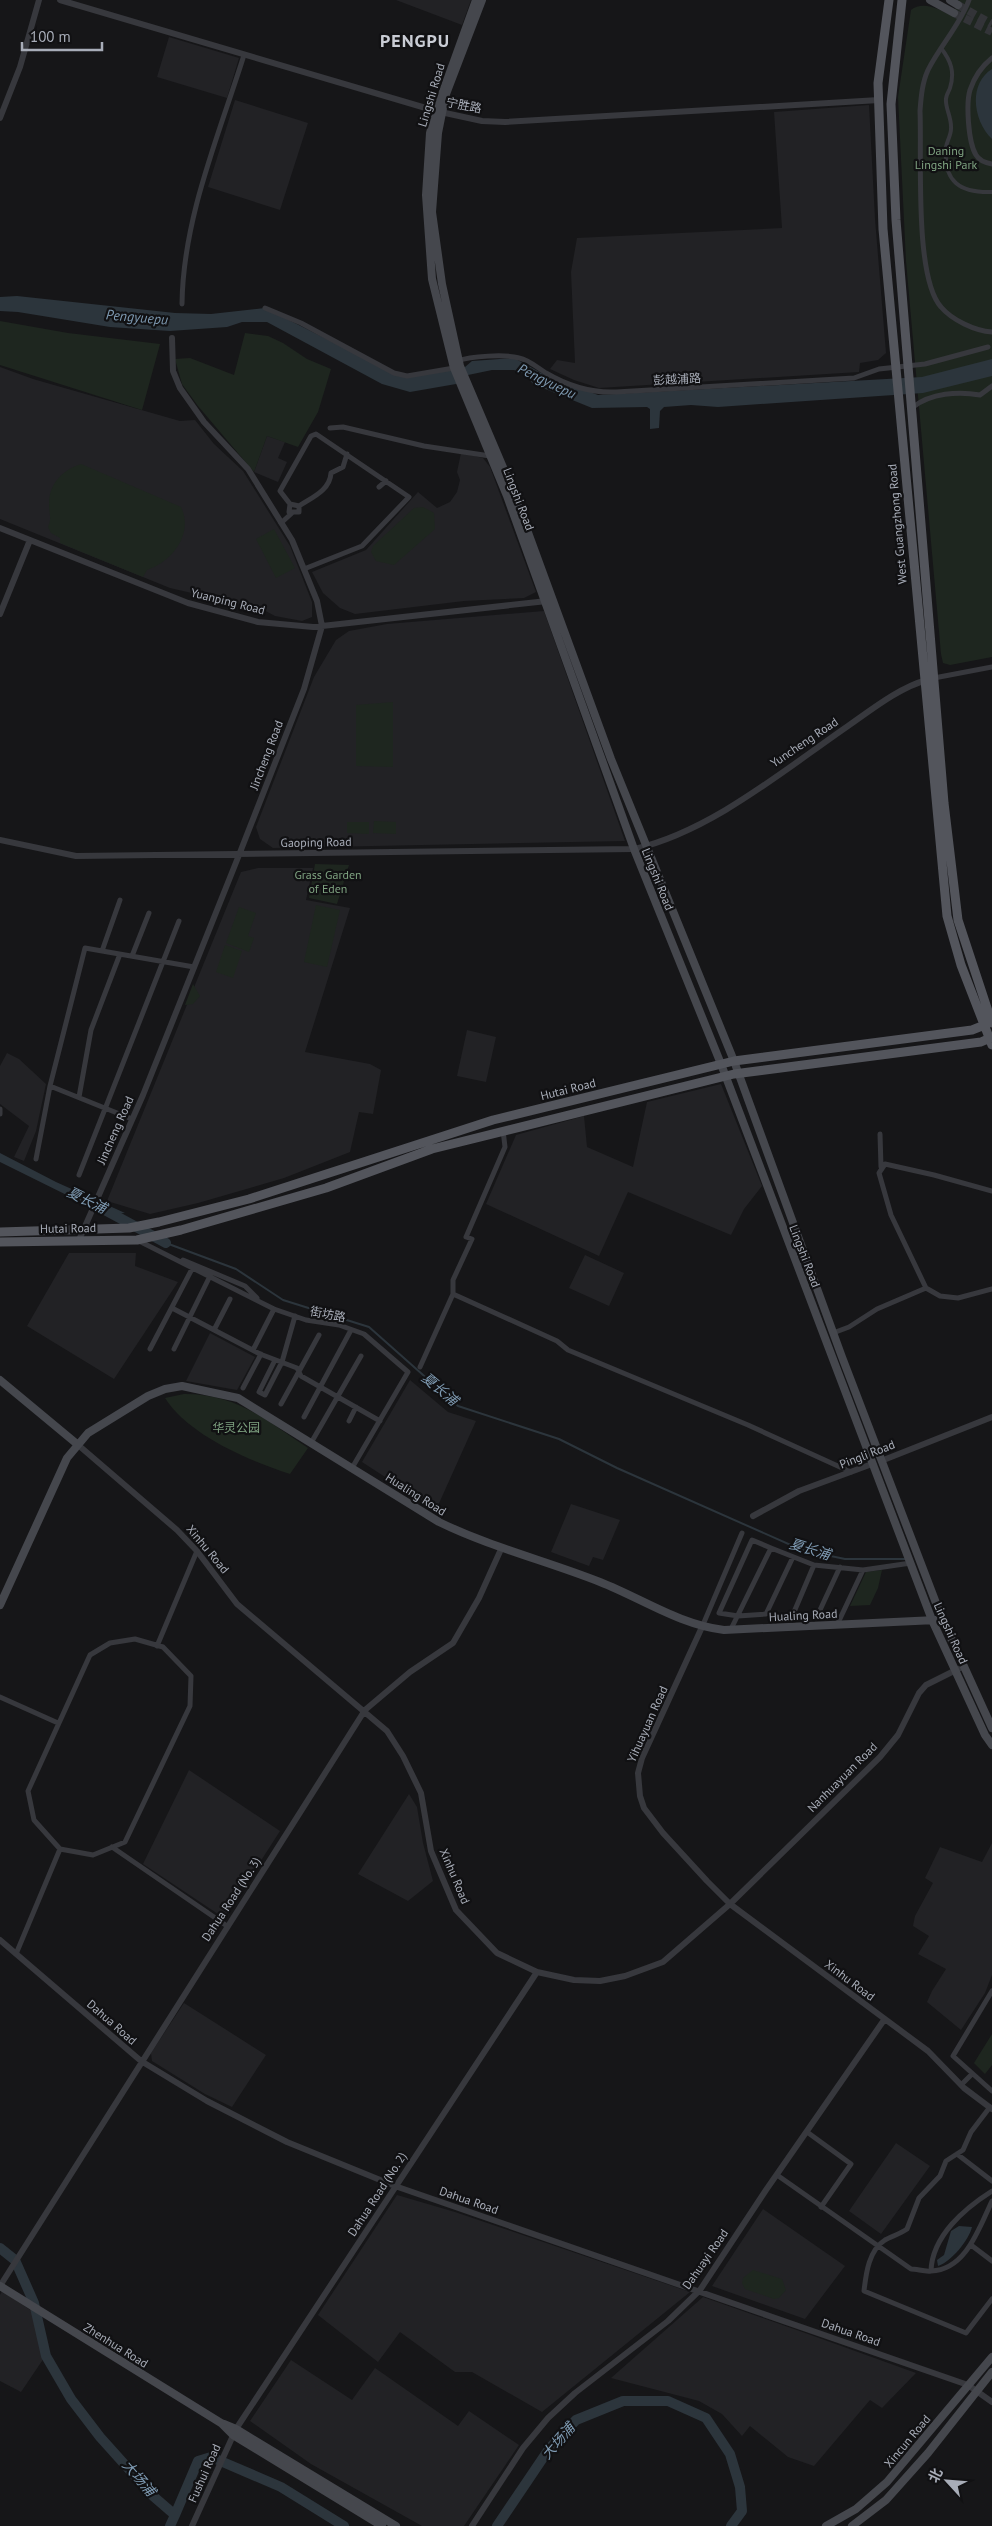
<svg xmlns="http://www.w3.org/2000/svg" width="992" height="2526" viewBox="0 0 992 2526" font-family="'PT Sans','Noto Sans SC',sans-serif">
  <rect width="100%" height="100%" fill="#161618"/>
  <!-- built -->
  <path fill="#222225" d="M396,0h75l-9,25z
    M169,37l70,21 -12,40 -70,-21z
    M235,100l73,23 -28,87 -72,-23z
    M869,105l6,114 11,134 -8,7 -18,3 -1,9 -260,16 -25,-8 -24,-11 7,-9 18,3 -4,-91 6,-34 205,-10 -8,-116z
    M0,367l33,12 147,42 15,-1 19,24 29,27 47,75 22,56v15l-10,4 -27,-5 -13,-7 -92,-21 -170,-69z
    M267,436l18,6 -7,16 9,4 -9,20 -24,-10z
    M461,453l22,5 7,9 46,125 -12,6 -60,3 -109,13 -15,-6 -17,-15 -11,-21 54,-22 52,-58 19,16 13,-6 7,-10 3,-12 -3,-8z
    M544,611l81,230 -352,7 -13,-9 -4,-12 22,-57 36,-93 22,-37 13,-9 38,-7z
    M258,868h55l-7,32 44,8 -45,144 65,12 11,6 -8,44 -14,-2 -9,40 -66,26 -86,25 -48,11 -43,-13 134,-329z
    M467,1030l29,7 -10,45 -29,-6z
    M7,1053l12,6 27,25 -10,47 -12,30 -10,-4 15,-31 -29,-22v-38z
    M721,1084l41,102 -18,23 -13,26 -103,-43 -29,64 -113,-52 30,-69 68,-19 3,31 46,20 14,-65z
    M69,1253h67l-1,13 43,16 -64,97 -87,-53z
    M585,1255l39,18 -15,33 -40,-18z
    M210,1333l45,24 -18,33 -51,-9z
    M410,1380l38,32 28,9 -40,89 -74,-48z
    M571,1504l49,16 -17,40 -10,-3 -4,9 -38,-14z
    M189,1770l91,61 -56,87 -81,-54z
    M409,1794l8,13 6,36 10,38 -25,20 -50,-27z
    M992,1843v132l-7,18 -24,37 -34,-28 5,-11 14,-22 -28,-15 11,-18 -16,-10 2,-10 18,-33 -8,-5 15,-31 42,15z
    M184,2003l82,52 -34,52 -27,-13 -53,-33 -1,-8z
    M896,2143l34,23 -49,68 -32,-23z
    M397,2195l58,17 235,80 -148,120 -70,-40h-17l-55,-40 -22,30 -60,-47z
    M763,2209l82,57 -40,53 -93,-33z
    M2,2291l30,20 12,47 -23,34 -21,-11v-86z
    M703,2297l105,37 108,39 -34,35 -12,-8 -56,66 -26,-9 -38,-31 -8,10 -20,-22 -23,-13 -88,-23z
    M291,2360l61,40 23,-32 83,58 11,-15 50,34 -55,81h-42l-111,-62 -61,-43z"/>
  <!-- green -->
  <path fill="#1e261f" d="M959,0h33v657l-42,8 -7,-2 -2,-9 -35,-393 -8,-164 13,-87c12,-10 30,0 41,6z
    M0,321l68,12 92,11 -18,66 -142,-45z
    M245,333l23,3 15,7 24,16 24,10 -13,43 -20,35 -31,-11 -13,36 -56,-66 -16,-22 -7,-25 15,-1 44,17z
    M81,464l100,43c13,27 -9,55 -34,63l-4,7 -83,-34v-5l-9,-5 -3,-6c4,-9 1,-13 1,-23 0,-21 14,-34 32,-40z
    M423,507l11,6 1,16 -41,36 -18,-4 -5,-9 2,-6 41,-38z
    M274,529l21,39 -19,10 -20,-39z
    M393,702v65l-37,-1v-61z
    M374,821l22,1v12l-23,-1z
    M347,822h22v12l-22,-1z
    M315,864l34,1 -12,39 -28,-6z
    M316,905l24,5 -13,57 -23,-5z
    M239,907l17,6 -8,23 6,2 -5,14 -23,-9z
    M225,945l17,6 -9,27 -17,-6z
    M193,984l7,12 -7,8 -8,1z
    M184,1394c54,0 81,26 124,54l-18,26c-40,-13 -102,-39 -125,-76z
    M882,1570l-4,18 -8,17 -20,1 16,-34z
    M992,2034v31l-7,9 -11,-11z
    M753,2270l29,9 4,11 -7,8 -5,1 -29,-10 -3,-6 1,-5z"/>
  <!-- water -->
  <path fill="#2c353c" d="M992,69v70c-19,-18 -24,-55 0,-70z
    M17,296l158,17 36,1 54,-6 129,65 13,3 58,-9 7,-6 42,-3 31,17 53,20 324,-18 70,-18v17l-69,17 -205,14 -27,-2 -27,2 -4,4 -1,17 -9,1v-20l-3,-2 -55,1 -59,-24 -8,-10 -11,-4h-22l-24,5 -12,9 -46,8 -28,-8 -115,-62h-25l-15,5 -57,4 -60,-4 -92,-15 -18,-1v-14z
    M0,1153l56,29 69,31 -20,1 -105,-52z
    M959,2226l13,1c-3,13 -21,35 -34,39l-1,-6 7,-5 7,-24z"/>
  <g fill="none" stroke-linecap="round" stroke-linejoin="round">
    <!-- stream -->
    <path stroke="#2c353c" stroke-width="2" d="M166,1243l70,26 47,31 86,27 89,79 101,33 58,29 185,82 43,9h61"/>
    <!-- river -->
    <path stroke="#2c353c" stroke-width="10" d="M103,1209l63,34
      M0,2248l15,12 19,43 12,53 25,43 29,38 53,59 22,19 23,-54 13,-4 70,30 63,39
      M170,2526l5,-11
      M497,2526l52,-77 27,-29 47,-19h45l38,17 24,36 10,33 2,24 -11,15"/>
    <!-- secondary-tunnel -->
    <path stroke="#333438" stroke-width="8" stroke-dasharray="8 4" stroke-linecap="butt" d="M958,5l34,19
      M954,13l38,19"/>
    <!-- pedestrian -->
    <path stroke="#37383d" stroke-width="4" d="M941,48c10,13 14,24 9,40 -1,3 -4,7 -4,11 -1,9 6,19 5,30 0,6 -4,12 -5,18 -3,35 14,46 46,45"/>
    <!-- minor -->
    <path stroke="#37383d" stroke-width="5" d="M969,0c-9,25 -29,46 -41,70 -6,13 -7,28 -8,41 2,44 -6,166 21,196 11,13 34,24 51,25
      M992,58c-10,8 -18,20 -22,32 -4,13 -2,52 6,65 3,5 10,8 16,9
      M182,304c1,-86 37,-169 62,-249
      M265,308l36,15 93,50 13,3 47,-8
      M458,361c12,-5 48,-7 61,-3 10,2 19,10 27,15 22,13 46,20 70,19l238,-14 25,-9 46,-5 63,-17
      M913,407c18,-14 45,-16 67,-12l12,-9
      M330,428l13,-1 81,19 66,10
      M379,487l7,-6
      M290,504l9,2v6h-10l1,-8 -10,-13 31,-55 5,-2 93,63 -47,49 -58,23
      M299,506c14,-9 31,-16 32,-33l12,-6 4,-13
      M281,523l11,-10
      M934,678l58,-11
      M102,951l18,-51
      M132,956l17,-43
      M79,1097l12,-67 29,-76
      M0,1109v5
      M132,1119l-82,-33 35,-138 109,19
      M503,1130l2,17 -39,90 6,2 -19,41v14l104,47 11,9 180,75 103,47
      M880,1134l1,33
      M36,1159l14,-73
      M79,1175l100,-254
      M992,1191l-58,-16 -49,-11 -6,9 12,42 35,73 14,8 18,2 34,-9
      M137,1240l137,69 32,11 33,5 25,9 44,38 -56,96
      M183,1260l62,26 12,12
      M172,1308l88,46 37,14 4,8 79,45
      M214,1330l16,-31
      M833,1333l16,-6 28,-18 49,-21
      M150,1349l43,-82
      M174,1349l36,-73
      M253,1350l21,-41
      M275,1360l-16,32 6,3 17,-33 13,-46
      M420,1367l33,-73
      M243,1388l18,-34
      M281,1404l38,-69
      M304,1417l47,-87
      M349,1421l7,-14
      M311,1443l50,-87
      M771,1548l-19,-8 -33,73 19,3 28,-2 27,-57
      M820,1610l20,-43
      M794,1612l20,-47
      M837,1625l26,-55
      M702,1627l40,-94
      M731,1629l40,-81 43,17 49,5 48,-7
      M135,1639l28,8 28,29 -1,30 -65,136 -32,13 -33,-6 -26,-29 -6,-29 62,-136 20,-12z
      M157,1646l40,-95
      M0,1697l58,26
      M112,1847l115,79
      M16,1954l44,-105
      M992,1991l-39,65 39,35
      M961,2085l11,-11
      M990,2107l-19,25 -8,18 -17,11 -6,15 -21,22 -12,31c-7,5 -15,7 -22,11 -16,10 -19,33 -21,51l102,42 26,-34
      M807,2132l44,32 -30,43
      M957,2154l35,27
      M777,2175l134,94c6,0 14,3 20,2 35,-1 48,-43 61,-70
      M971,2245l21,16
      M931,2271c1,-35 34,-63 61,-80"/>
    <!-- tertiary -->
    <path stroke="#37383d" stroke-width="6" d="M60,0l376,111 46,10 23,1 374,-22
      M0,118l20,-51 19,-67
      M0,528l188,75 70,19 55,5 234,-26
      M0,614l30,-74
      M0,840l76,16 558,-7c76,-17 150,-79 214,-123 23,-16 52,-39 79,-46
      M79,1240l64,-145 96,-240 65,-166 18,-63 -5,-25 -25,-61 -44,-71 -44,-47 -24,-34 -7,-17 -1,-33
      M77,1444l100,86 20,21 40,53 150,127 16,25 18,37 10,58 25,59 41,43 40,19 37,8 26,1 25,-5 38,-14 67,-58 150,-147 18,-22 21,-42 7,-8 38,-19
      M881,1461l111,-44
      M753,1516l46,-25 73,-27
      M702,1627l-60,131 -4,15 2,23 4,12 19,25 44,48 23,23 198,147 36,37 28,21
      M0,1940l141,121 66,40 80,41 108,44 573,199 24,17
      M0,2286l365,-576 45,-38 43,-29 26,-45 23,-51
      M192,2526l44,-97 301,-457
      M472,2526l51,-78 25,-30 27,-25 93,-72 32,-31 66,-100 118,-170"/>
    <!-- secondary -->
    <path stroke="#45474d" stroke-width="8" d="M476,0l-40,111 -6,22 -4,62 6,84 22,89 53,128 127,353 87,215 211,556 53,115 7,10
      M482,0l-36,94 -4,19 -4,20 -6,79 10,72 18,82 51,120 100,273 123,302 108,296 99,259 51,112
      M930,0l24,13
      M950,0l8,5
      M0,1380l77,64
      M0,1605l67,-147 21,-25 60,-37 17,-7 17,-3 56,12 201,124c51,25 108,39 161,60 41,16 80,43 124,48l212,-10
      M0,2286l221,137 12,12 149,91
      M224,2424l12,5 160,97
      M826,2526l30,-17 31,-27 105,-125
      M852,2526l34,-26 42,-47 64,-81"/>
    <!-- primary -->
    <path stroke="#53555c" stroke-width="9" d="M889,0l-11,83 5,146 64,687 14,49 31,80
      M902,0l-11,104 5,116 48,583 14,117 34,103
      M0,1232l129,-4 30,-6 90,-23 244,-79 241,-59 238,-31 15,-6
      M0,1242l137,-2 44,-10 145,-42 106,-39 302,-75 247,-32 11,-5"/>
  </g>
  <g text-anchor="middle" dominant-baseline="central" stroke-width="4.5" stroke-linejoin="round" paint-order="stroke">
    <!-- street labels -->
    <g font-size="12" fill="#a8adb8" stroke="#111113">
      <text transform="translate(431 95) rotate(-73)">Lingshi Road</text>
      <text transform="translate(464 105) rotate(11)">宁胜路</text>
      <text transform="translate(677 379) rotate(-3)">彭越浦路</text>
      <text transform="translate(519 499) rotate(69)">Lingshi Road</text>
      <text transform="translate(897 524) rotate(-95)">West Guangzhong Road</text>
      <text transform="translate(228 601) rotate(14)">Yuanping Road</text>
      <text transform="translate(804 742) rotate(-34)">Yuncheng Road</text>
      <text transform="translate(266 755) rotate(-69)">Jincheng Road</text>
      <text transform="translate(316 842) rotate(-1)">Gaoping Road</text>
      <text transform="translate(658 879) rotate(68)">Lingshi Road</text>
      <text transform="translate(568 1089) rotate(-14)">Hutai Road</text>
      <text transform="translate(115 1130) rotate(-66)">Jincheng Road</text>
      <text transform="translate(68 1228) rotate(-1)">Hutai Road</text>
      <text transform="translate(805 1256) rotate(69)">Lingshi Road</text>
      <text transform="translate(328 1314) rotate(11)">街坊路</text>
      <text transform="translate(867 1454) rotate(-21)">Pingli Road</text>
      <text transform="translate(416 1494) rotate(32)">Hualing Road</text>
      <text transform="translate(208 1549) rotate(50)">Xinhu Road</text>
      <text transform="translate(803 1615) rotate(-3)">Hualing Road</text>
      <text transform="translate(951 1633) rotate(66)">Lingshi Road</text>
      <text transform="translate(647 1724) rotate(-66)">Yihuayuan Road</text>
      <text transform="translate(842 1777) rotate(-45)">Nanhuayuan Road</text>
      <text transform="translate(455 1876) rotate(67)">Xinhu Road</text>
      <text transform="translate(231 1899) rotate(-57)">Dahua Road (No. 3)</text>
      <text transform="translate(850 1980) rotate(37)">Xinhu Road</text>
      <text transform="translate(112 2022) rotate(41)">Dahua Road</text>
      <text transform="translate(377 2194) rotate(-57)">Dahua Road (No. 2)</text>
      <text transform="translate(469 2200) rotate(19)">Dahua Road</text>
      <text transform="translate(705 2259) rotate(-55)">Dahuayi Road</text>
      <text transform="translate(851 2332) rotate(19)">Dahua Road</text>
      <text transform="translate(116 2345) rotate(32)">Zhenhua Road</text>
      <text transform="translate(907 2441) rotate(-50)">Xincun Road</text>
      <text transform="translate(204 2473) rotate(-66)">Fushui Road</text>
    </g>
    <!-- park labels -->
    <g font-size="12" fill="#7fa381" stroke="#111113">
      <text x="946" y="150">Daning<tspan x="946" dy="14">Lingshi Park</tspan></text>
      <text x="328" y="874">Grass Garden<tspan x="328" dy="14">of Eden</tspan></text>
      <text x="236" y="1427">华灵公园</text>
    </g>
    <!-- water labels -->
    <g font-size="14" font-style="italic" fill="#7f9bb3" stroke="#111113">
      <text transform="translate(137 317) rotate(5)">Pengyuepu</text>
      <text transform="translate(547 381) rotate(26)">Pengyuepu</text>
      <text transform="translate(87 1200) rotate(26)">夏长浦</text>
      <text transform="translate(440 1389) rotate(40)">夏长浦</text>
      <text transform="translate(810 1549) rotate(17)">夏长浦</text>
      <text transform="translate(558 2441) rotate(-49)">大场浦</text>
      <text transform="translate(139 2478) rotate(49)">大场浦</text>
    </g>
    <!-- district labels -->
    <g font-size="18" font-weight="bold" letter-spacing="1" fill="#c9ccd4" stroke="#111113">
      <text x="415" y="40">PENGPU</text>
    </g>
  </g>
  <!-- north arrow -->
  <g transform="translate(947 2481) rotate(296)" stroke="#111113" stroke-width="4" paint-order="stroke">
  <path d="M0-4L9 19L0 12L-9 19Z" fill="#a8adb8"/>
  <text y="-8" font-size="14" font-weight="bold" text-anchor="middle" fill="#a8adb8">北</text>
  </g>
  <!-- scale -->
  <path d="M22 42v8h80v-8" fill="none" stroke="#a8adb8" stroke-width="2.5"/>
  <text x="30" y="42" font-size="15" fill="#a8adb8" stroke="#111113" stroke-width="4" paint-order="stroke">100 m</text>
</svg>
